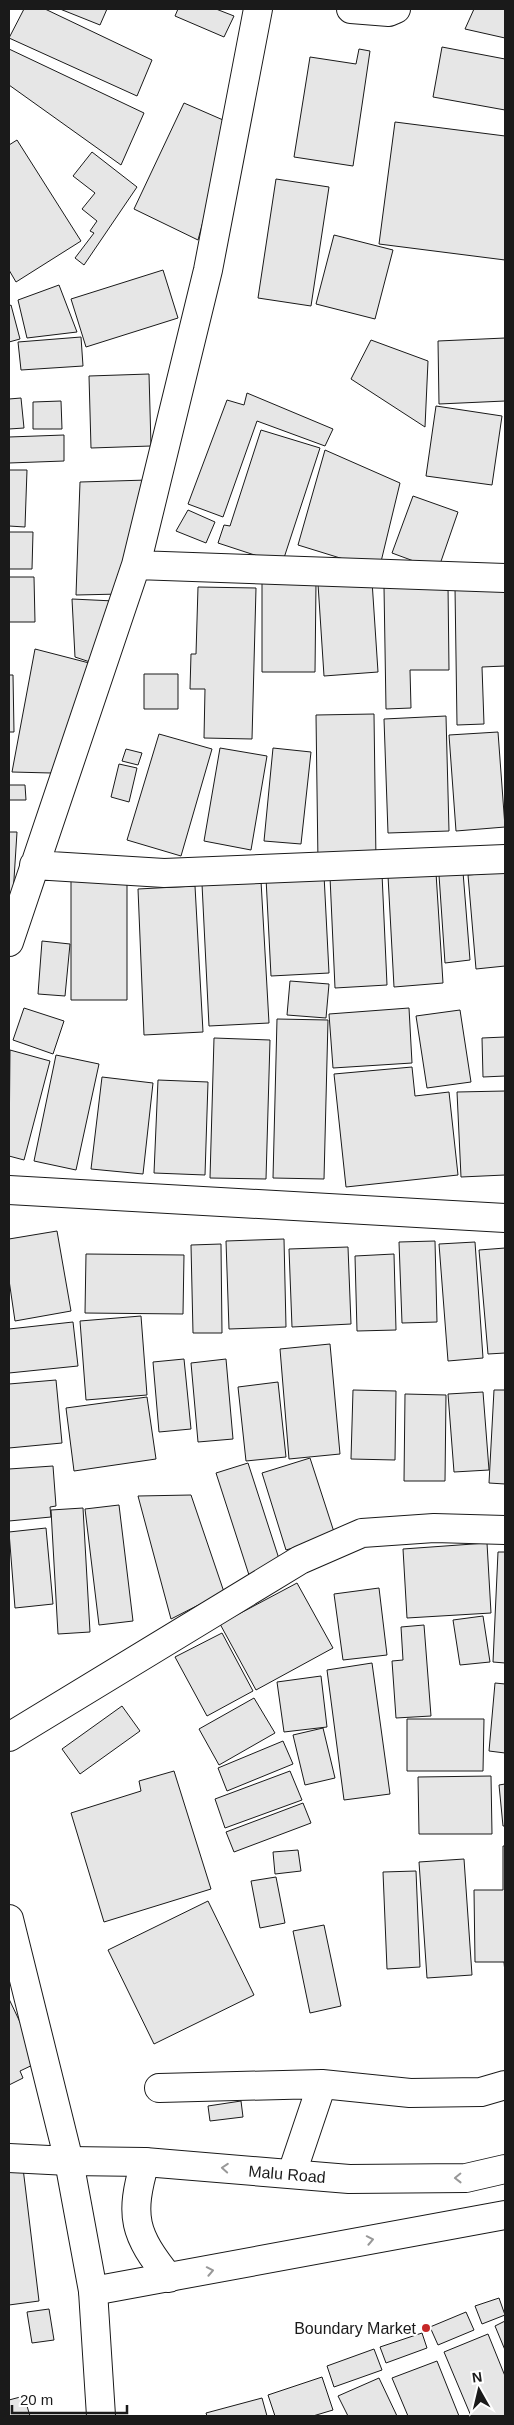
<svg xmlns="http://www.w3.org/2000/svg" width="514" height="2425" viewBox="0 0 514 2425" font-family="Helvetica,sans-serif">
  <rect width="100%" height="100%" fill="#fff"/>
  <!-- building -->
  <path fill="#e6e6e6" stroke="#1a1a1a" d="M24,9h21l107,51 -15,36 -128,-58z
    M60,9h47l-7,16z
    M178,9h38l18,7 -10,21 -49,-21z
    M474,9h31v29l-40,-9z
    M442,47l63,12v51l-72,-13z
    M9,49l135,64 -23,52 -112,-80z
    M359,49l11,2 -17,115 -59,-9 16,-100 46,7z
    M184,103l46,20 -32,117 -64,-31z
    M395,122l110,14v124l-126,-16z
    M17,140l64,101 -65,41 -7,-12v-125z
    M92,152l45,35 -53,78 -9,-7 19,-25 -4,-2 7,-10 -15,-12 13,-16 -22,-17z
    M276,179l53,8 -18,119 -53,-8z
    M334,235l59,15 -18,69 -59,-15z
    M163,270l15,48 -92,29 -15,-48z
    M59,285l18,47 -50,6 -9,-38z
    M11,305l9,34 -11,3v-36z
    M81,337l2,29 -62,4 -3,-28z
    M505,338v63l-66,3 -1,-63z
    M371,340l57,21 -3,66 -74,-48z
    M149,374l2,72 -60,2 -2,-72z
    M247,393l86,36 -8,17 -68,-25 -34,96 -35,-13 39,-104 17,5z
    M21,398l3,30 -15,1v-30z
    M61,401l1,28h-29v-27z
    M436,406l66,10 -10,69 -66,-9z
    M261,430l59,18 -38,116 -64,-21 6,-18 6,1z
    M64,435v26l-55,2v-26z
    M325,450l75,33 -21,87 -81,-25z
    M9,470h18l-2,57 -16,-1z
    M148,480l-27,114 -45,1 4,-113z
    M413,496l45,16 -20,58 -46,-17z
    M188,510l27,12 -9,21 -30,-12z
    M9,532h24l-1,37h-23z
    M9,577h25l1,45h-26z
    M372,581l6,91 -54,4 -6,-92z
    M262,583h54l-1,89h-53z
    M448,585l1,85h-39l1,38 -25,1 -2,-122z
    M505,586v80l-23,1 2,57 -27,1 -2,-137z
    M198,587l58,1 -4,151 -48,-1 1,-49h-15l1,-35h5z
    M72,599l42,2 -24,61 -15,-5z
    M35,649l58,15 -42,109 -39,-1z
    M144,674h34v35h-34z
    M9,675h4l1,57h-5z
    M374,714l2,148 -58,1 -2,-148z
    M446,716l3,115 -61,2 -4,-114z
    M498,732l7,95 -49,4 -7,-96z
    M159,734l53,15 -31,107 -54,-16z
    M220,748l47,8 -16,94 -47,-9z
    M273,748l38,4 -10,92 -37,-3z
    M126,749l16,4 -4,12 -16,-4z
    M119,764l18,4 -8,34 -18,-5z
    M9,785h16l1,15h-17z
    M9,832h8l-4,63h-4z
    M463,872l7,88 -25,3 -6,-88z
    M505,872v94l-29,3 -8,-94z
    M436,873l7,110 -49,4 -6,-111z
    M382,874l5,111 -52,3 -5,-111z
    M324,875l5,98 -58,3 -5,-98z
    M71,880h56v120h-56z
    M261,881l8,142 -60,3 -7,-142z
    M195,886l8,146 -59,3 -6,-146z
    M42,941l28,3 -5,52 -27,-2z
    M290,981l39,3 -3,34 -39,-3z
    M24,1008l40,13 -11,33 -40,-14z
    M409,1008l3,55 -79,5 -4,-54z
    M460,1010l11,72 -44,6 -11,-72z
    M277,1019l51,1 -4,159 -51,-1z
    M505,1037v39l-22,1 -1,-39z
    M214,1038l56,2 -4,139 -56,-1z
    M10,1050l40,11 -26,99 -15,-4z
    M56,1055l43,9 -23,106 -42,-9z
    M412,1067l3,29 34,-4 9,83 -112,12 -12,-113z
    M102,1077l51,6 -10,91 -52,-5z
    M158,1080l50,2 -3,93 -51,-2z
    M505,1091v84l-44,2 -4,-85z
    M57,1231l14,80 -56,10 -6,-41v-41z
    M284,1239l2,88 -57,2 -3,-88z
    M435,1241l2,81 -35,1 -3,-81z
    M475,1242l8,116 -35,3 -9,-117z
    M221,1244l1,89h-29l-2,-88z
    M348,1247l3,77 -59,3 -3,-78z
    M505,1248v105l-17,1 -9,-104z
    M86,1254l98,1 -1,59 -98,-1z
    M394,1254l2,76 -39,1 -2,-75z
    M141,1316l6,79 -61,5 -6,-79z
    M73,1322l5,44 -69,7v-44z
    M330,1344l10,110 -51,5 -9,-110z
    M184,1359l7,70 -32,3 -6,-70z
    M226,1359l7,80 -35,3 -7,-79z
    M56,1380l6,63 -53,5v-64z
    M278,1382l8,75 -40,4 -8,-74z
    M353,1390l43,1 -1,69 -44,-1z
    M494,1390h11v94l-16,-1z
    M483,1392l6,78 -35,2 -6,-78z
    M405,1394l41,1 -1,86h-41z
    M147,1397l9,62 -82,12 -8,-63z
    M310,1458l25,77 -49,15 -24,-77z
    M248,1463l33,102 -32,10 -33,-102z
    M53,1466l3,40 -6,1 1,10 -42,4v-52z
    M191,1495l33,97 -53,27 -33,-123z
    M119,1505l14,116 -34,4 -14,-116z
    M83,1508l7,124 -32,2 -7,-124z
    M46,1528l7,76 -38,4 -6,-76z
    M487,1543l4,70 -84,5 -4,-69z
    M498,1552h7v111l-12,-1z
    M297,1583l36,65 -77,42 -36,-66z
    M379,1588l8,67 -44,5 -9,-66z
    M483,1616l7,46 -30,3 -7,-45z
    M424,1625l7,91 -35,2 -4,-57 11,-1 -2,-33z
    M222,1633l31,58 -46,25 -32,-59z
    M372,1663l18,131 -46,6 -17,-130z
    M321,1676l6,51 -43,5 -7,-50z
    M495,1683l10,1v69l-16,-2z
    M254,1698l21,35 -56,32 -20,-36z
    M122,1706l18,25 -60,43 -18,-25z
    M407,1719h77l-1,52h-76z
    M323,1728l12,50 -30,7 -12,-50z
    M283,1741l10,23 -66,27 -9,-23z
    M174,1771l37,118 -107,33 -33,-109 70,-22 -2,-10z
    M290,1771l12,29 -77,28 -10,-29z
    M491,1776l1,58h-73l-1,-57z
    M505,1784v42h-2l-4,-41z
    M303,1803l8,20 -77,29 -8,-20z
    M503,1846h2v127l-1,-11h-29l-1,-72h29z
    M298,1850l3,21 -26,3 -2,-22z
    M464,1859l8,116 -45,3 -8,-116z
    M416,1871l4,96 -33,2 -4,-97z
    M276,1877l9,46 -25,5 -9,-47z
    M208,1901l46,94 -100,49 -46,-94z
    M324,1925l17,81 -31,7 -17,-82z
    M9,1999l30,63 -19,9 3,7 -14,7z
    M241,2101l2,16 -33,4 -2,-15z
    M23,2168l16,133 -30,4v-135z
    M499,2298l6,17 -23,9 -7,-18z
    M49,2309l5,31 -22,3 -5,-31z
    M466,2312l8,18 -36,15 -8,-18z
    M505,2321v29l-10,-24z
    M422,2333l5,15 -41,15 -6,-16z
    M488,2334l17,42v40h-34l-27,-64z
    M374,2349l8,21 -48,17 -7,-21z
    M437,2361l22,55h-51l-16,-38z
    M322,2377l11,33 -20,6h-38l-7,-21z
    M379,2378l18,38h-49l-10,-20z
    M24,2396l6,20h-21v-16z
    M262,2398l5,18h-60l-1,-3z"/>
  <g fill="none" stroke-linecap="round" stroke-linejoin="round">
    <!-- minor casing -->
    <g stroke="#1a1a1a" stroke-width="30">
      <path id="minor" d="M351,9l38,3 7,-3
        M136,565l369,13
        M34,865l130,8 341,-14
        M9,942l127,-377 72,-295 50,-261
        M9,1190l496,28
        M9,1737l291,-177 62,-27 72,-5 71,2
        M9,1919l60,242 -60,-3
        M159,2088l163,-4 88,9 71,-1 24,-7
        M292,2173l30,-89"/>
    </g>
    <!-- major casing -->
    <g stroke="#1a1a1a" stroke-width="30">
      <g id="major">
        <path d="M145,2162c-16,55 -11,72 24,116"/>
        <path d="M93,2291l412,-76"/>
        <path id="s1" d="M101,2416l-8,-125 -24,-130 76,1 204,17 117,-1 39,-9"/>
      </g>
    </g>
    <!-- minor -->
    <use href="#minor" stroke="#fff" stroke-width="28"/>
    <!-- major -->
    <use href="#major" stroke="#fff" stroke-width="28"/>
  </g>
  <!-- one-way arrows -->
  <defs><path id="oneway-chevron" d="M-2-3.5L2.5 0L-2 3.5" fill="none" stroke-width="1.6" stroke-linecap="round" stroke-linejoin="round" transform="scale(1.25)"/></defs>
  <g stroke="#989898">
    <use href="#oneway-chevron" transform="translate(225 2168) rotate(-176)"/>
    <use href="#oneway-chevron" transform="translate(458 2178) rotate(179)"/>
    <use href="#oneway-chevron" transform="translate(370 2240) rotate(-11)"/>
    <use href="#oneway-chevron" transform="translate(210 2271) rotate(-11)"/>
  </g>
  <!-- markers -->
  <circle fill="#c62828" stroke="#fff" stroke-width="2" cx="426" cy="2328" r="5"/>
  <g text-anchor="middle" dominant-baseline="central" stroke-width="4" stroke-linejoin="round" paint-order="stroke">
    <!-- street labels -->
    <g font-size="16" fill="#1a1a1a" stroke="#fff">
      <text stroke="none"><textPath href="#s1" startOffset="476">Malu Road</textPath></text>
    </g>
    <!-- poi labels -->
    <g font-size="16" fill="#1a1a1a" stroke="#fff" text-anchor="end">
      <text x="416" y="2328">Boundary Market</text>
    </g>
  </g>
  <!-- border -->
  <rect width="514" height="2425" fill="none" stroke="#1a1a1a" stroke-width="20"/>
  <!-- north arrow -->
  <g transform="translate(479 2390) rotate(352)" stroke="#ffffff" stroke-width="4" paint-order="stroke">
  <path d="M0-4L9 19L0 12L-9 19Z" fill="#1a1a1a"/>
  <text y="-8" font-size="14" font-weight="bold" text-anchor="middle" fill="#1a1a1a">N</text>
  </g>
  <!-- scale -->
  <path d="M12 2405v8h115v-8" fill="none" stroke="#1a1a1a" stroke-width="2.5"/>
  <text x="20" y="2405" font-size="15" fill="#1a1a1a" stroke="#ffffff" stroke-width="4" paint-order="stroke">20 m</text>
</svg>
